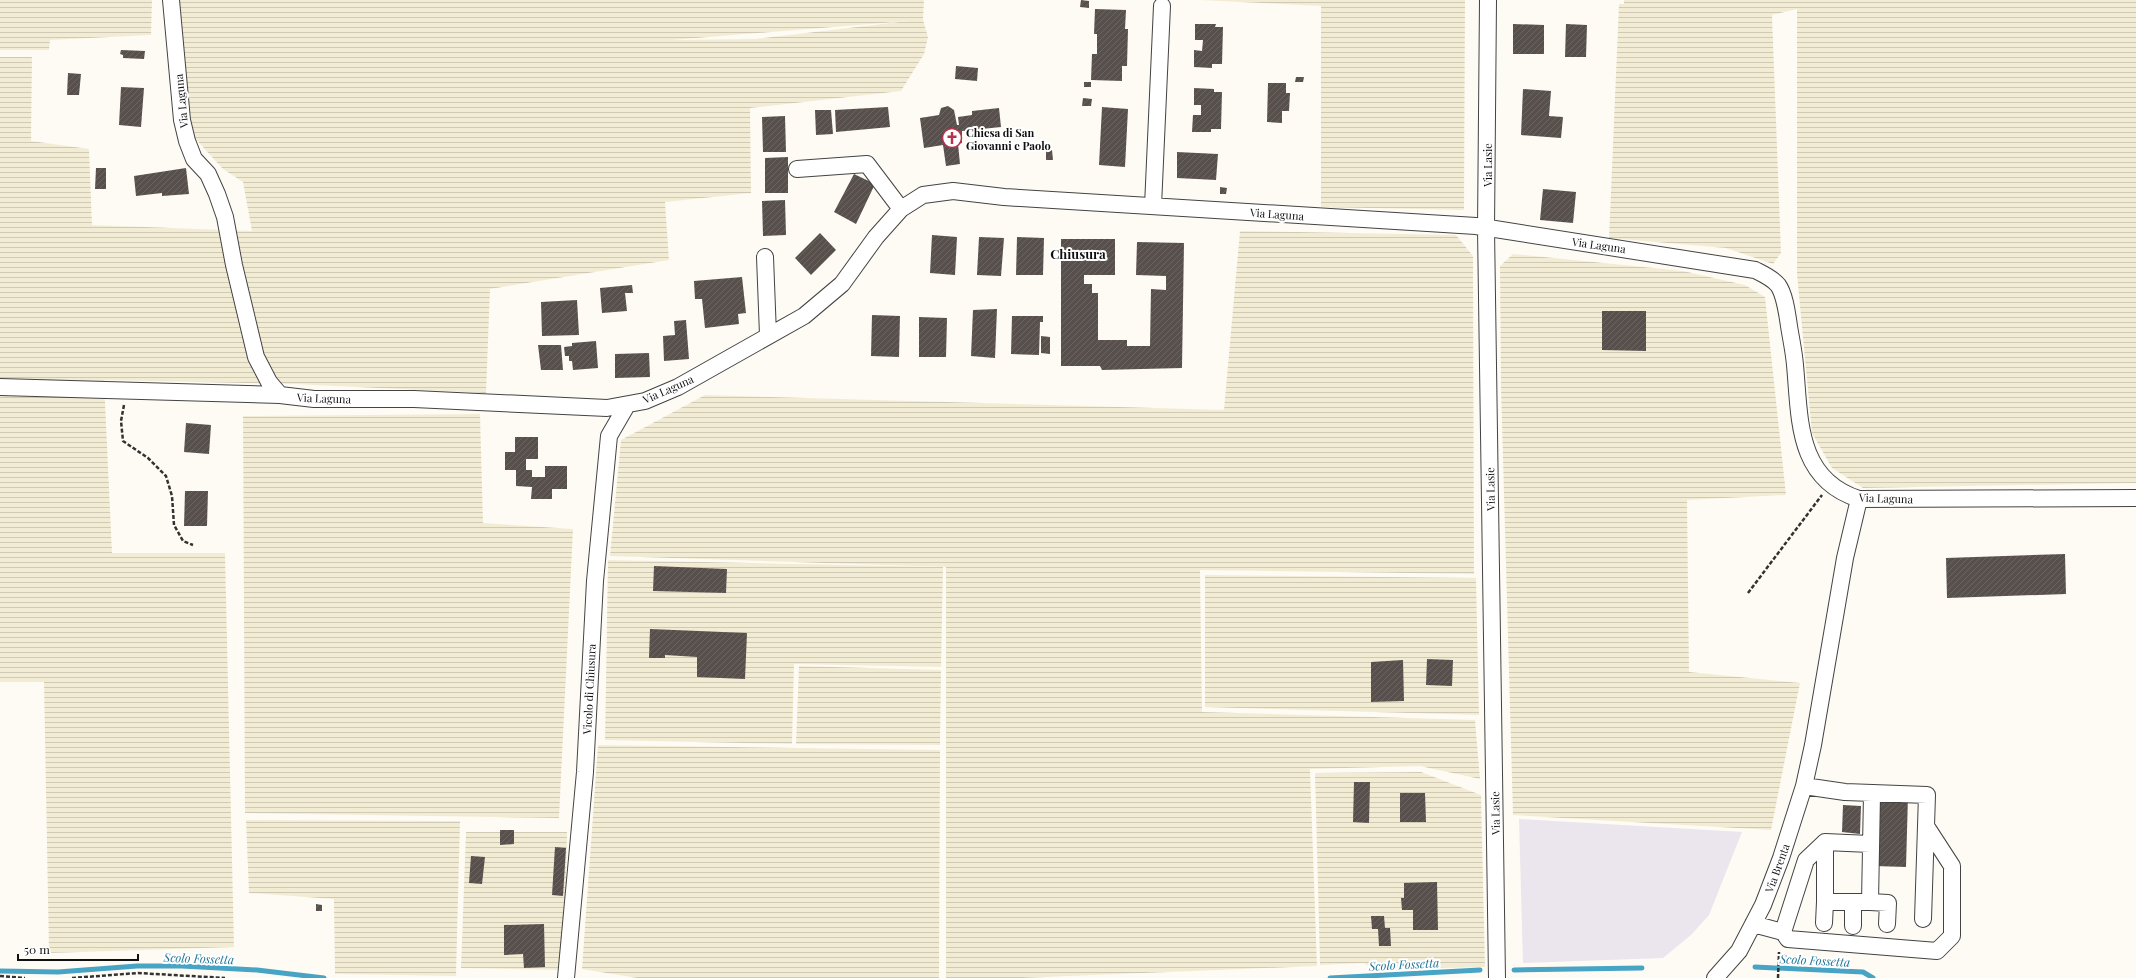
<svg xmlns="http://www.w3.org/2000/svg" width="2136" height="978" viewBox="0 0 2136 978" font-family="'Playfair Display',serif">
  <defs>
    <pattern id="farmland-rules" width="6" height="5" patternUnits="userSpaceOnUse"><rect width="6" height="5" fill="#f3ecd5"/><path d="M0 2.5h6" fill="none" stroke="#cfc9b6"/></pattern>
    <pattern id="building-hatch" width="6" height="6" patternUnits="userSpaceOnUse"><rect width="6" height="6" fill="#58504d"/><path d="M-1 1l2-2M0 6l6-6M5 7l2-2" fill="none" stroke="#6b6562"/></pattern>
  </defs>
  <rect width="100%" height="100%" fill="#fefbf4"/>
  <!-- industrial -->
  <path fill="#ebe5ed" d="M1519,819l223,13 -33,83 -18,20 -28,23 -140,5z"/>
  <!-- farmland -->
  <path fill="url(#farmland-rules)" fill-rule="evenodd" d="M0,0h152l-1,35 -101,5 -1,10h-49z
    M174,0h750l-1,20 5,17 -4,17 -23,37 -151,17 1,85 -86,9 4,58 -179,29 -4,104 -193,-9 -189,-4 8,173h113l9,394 -185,6 -5,-271h-44v-625h32l-1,84 58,8 3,76 160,6 -9,-49 -20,-13 -32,-35 -6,-28 -1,-59zM908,21l-153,18 -83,1z
    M1199,0h266l-1,210 -143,-3v-201z
    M1624,0h512v483l-273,5 -31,-20 -20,-35 -15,-159v-265l-25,6 9,238 -8,11 -47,-16 -117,-10 10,-234h5z
    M1240,231l216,4 17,21 1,318 -274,-4 2,142 273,8 5,59 -60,-13 -110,3 7,197 -295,12h-76v-411l-336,-11 11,-116 84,-45 519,15z
    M1513,254l170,17 62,14 20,12 21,198 -99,5 2,172 111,11 -29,147 -258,-15 -12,-428 -1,-121z
    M480,414l3,109 90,6 -14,289 -314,-5 -2,-397z
    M608,560l335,7 -2,100 -147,-3 -2,80 -187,-4z
    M1205,575l271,3 3,137 -274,-8z
    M799,666l142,4 -1,75 -144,-1z
    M598,745l342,5 -1,228h-302l-55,-9z
    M1421,772l60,23 4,172 -112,1 -9,-5 -44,2 -5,-192z
    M246,820l214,1 -4,155 -121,-2 -1,-75 -85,-6z
    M466,832h101l-3,138 -103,-2z"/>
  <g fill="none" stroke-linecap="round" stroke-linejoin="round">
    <!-- stream -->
    <path stroke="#48a4c4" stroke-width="5" d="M1755,967l108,5 10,6
      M1514,970l128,-2
      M0,971l58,1 79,-6h45l75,4 67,8
      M1330,978l150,-8"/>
  </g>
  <!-- building -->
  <path fill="url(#building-hatch)" d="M1081,0l8,1v7l-9,-1z
    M1095,9l31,1 -1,19h3l-1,37h-5v15l-31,-1 1,-26h5v-20h-3z
    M1195,24h21l-1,3h8l-1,37h-10v4l-18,-1v-17l8,1 1,-11h-8z
    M1513,24l31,1v29h-31z
    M1566,24l21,1 -1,32h-21z
    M121,50l24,1 -1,8 -21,-1v-3l-3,-1z
    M956,66l22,2 -1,13 -22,-2z
    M68,73l13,1 -2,21h-12z
    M1296,77h8l-1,5h-8z
    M1084,82h7v5h-7z
    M1268,83h18v10h4l-1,18h-7v12l-15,-1z
    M121,87l23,1 -3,39 -22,-2z
    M1194,88l20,1v3h8l-1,37h-10v3h-19l1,-17h8v-10h-7z
    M1523,89l28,2 -2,25 14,1 -2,21 -40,-3z
    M1083,98l9,1 -1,7h-9z
    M948,106l6,4 3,15h2l-1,-8 14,-2v-4l27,-3 2,19 -39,4v12l-4,1 2,20 -14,2 -3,-21 -19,3 -4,-30 19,-3 2,-7z
    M888,107l2,20 -54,5 -1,-22z
    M1102,107l26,2 -3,58 -26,-2z
    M815,110h16l2,24 -17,1z
    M785,116l1,36h-23l-1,-35z
    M1052,150l1,10h-7v-9z
    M1177,152l41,2 -2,26 -39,-2z
    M788,157v36h-23v-35z
    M96,168h10v21h-11z
    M186,168l3,26 -27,2v-3l-26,3 -2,-20z
    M854,174l21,10 -19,40 -22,-12z
    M1220,187l7,1 -1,6h-6z
    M1543,189l33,3 -3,31 -33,-3z
    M785,200l1,35 -23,1 -1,-35z
    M820,233l16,17 -25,25 -16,-17z
    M932,235l25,2 -2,38 -25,-2z
    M979,237l25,1 -3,38 -24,-1z
    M1017,237l27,1 -1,37h-27z
    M1061,239h54v36h-31v9h8v9h6v47h29v6h23l1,-57 15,1v-14l-30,-1 1,-33 47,1 -2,125 -80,2 -2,-4h-39z
    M742,277l4,36 -8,1 1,10 -34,4 -3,-29h-7l-1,-18z
    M632,285l1,8h-8l2,18 -25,2 -2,-25z
    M577,300l2,35 -37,1 -1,-34z
    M997,309l-2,49 -24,-2 2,-46z
    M1602,311h44v40l-44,-1z
    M872,315l28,1 -1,41 -28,-1z
    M1012,316h31v6h-3l-1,33 -28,-1z
    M919,317l28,1 -1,39h-27z
    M686,320l3,39 -25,2 -1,-25 12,-1 -1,-14z
    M1041,336l9,1v17l-9,-1z
    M596,341l2,27 -25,2 -1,-9h-3v-5h-4l-1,-9 8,-1v-3z
    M538,345h23l2,25h-22z
    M649,353l1,24 -35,1v-24z
    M186,423l25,2 -2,29 -25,-2z
    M515,437h23v22h-12v11h6v7h13v-11h22v23h-15v10h-21l1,-12 -16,-1v-16h-11v-18h10z
    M185,491h23l-1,35h-23z
    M2065,554l1,40 -119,4 -1,-40z
    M654,566l73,3 -1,24 -73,-2z
    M650,629l97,4 -2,46 -48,-2v-20l-32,-2v3h-16z
    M1427,659l26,1 -1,26 -26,-1z
    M1403,660l1,41 -33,1v-40z
    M1354,782h16l-1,41 -16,-1z
    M1400,793h25l1,29h-26z
    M1876,794l32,2 -2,71 -32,-1z
    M1843,805l18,1 -1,28 -18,-2z
    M500,830h14v14l-14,1z
    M555,847l11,1 -3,48 -11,-1z
    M471,856l14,1 -3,27 -13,-1z
    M1437,882l1,48h-25v-20h-11l-1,-12h3v-15z
    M316,904l6,1v6h-6z
    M1371,916h13l1,12h5l1,18h-12l-1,-17h-6z
    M544,924l1,43 -21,1 -1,-14 -19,1v-30z"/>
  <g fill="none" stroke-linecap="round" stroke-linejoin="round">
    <!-- minor casing -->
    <g stroke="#434343" stroke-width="18">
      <path id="minor" d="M171,0l11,120 5,21 7,18 14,15 9,20 8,23 9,48 22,92 13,25 11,13 34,4h100l193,9 38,-7 33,-14 126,-71 38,-32 34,-47 25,-28 22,-14 30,-4 51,6 472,29 279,44c8,4 17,8 23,15 7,10 9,28 11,41 2,13 5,26 6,39 5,53 1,114 64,134l277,-1
        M1488,0l-2,229 11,749
        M797,169l70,-5 34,45
        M1153,206l9,-200
        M765,257l3,78
        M0,387l280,8
        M1804,786l41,6 82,3 -4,124
        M1825,842v60h45l2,-108
        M1870,902l18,1 -1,21
        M1824,923l1,-21
        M1753,924l30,8 23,-72 19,-18 45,2
        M1853,926v-24
        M1783,932l5,7 149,12 15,-15v-70l-26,-40
        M566,978l19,-206 10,-191 14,-145 18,-31
        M1715,978l24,-27 24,-46 18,-47 23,-72 9,-41 32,-187 14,-59"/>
    </g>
    <!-- path -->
    <path stroke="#323232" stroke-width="2.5" stroke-dasharray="4 2" stroke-linecap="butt" d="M124,405l-3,16 2,20 25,17 18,18 6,20 2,29 9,16 10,4
      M1748,593l74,-98
      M0,976l25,2
      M72,978l66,-5 87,5
      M1778,978l1,-26"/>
    <!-- minor -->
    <use href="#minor" stroke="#fff" stroke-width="16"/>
  </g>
  <!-- icons -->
  <defs>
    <g id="church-ring" transform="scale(1)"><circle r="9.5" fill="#fff" stroke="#b7314b" stroke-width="1.5"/><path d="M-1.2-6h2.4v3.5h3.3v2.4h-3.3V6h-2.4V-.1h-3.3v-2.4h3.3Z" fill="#b7314b"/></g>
  </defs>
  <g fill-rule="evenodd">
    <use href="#church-ring" x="952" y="138"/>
  </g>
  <g text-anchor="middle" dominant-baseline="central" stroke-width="4" stroke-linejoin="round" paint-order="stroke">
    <!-- street labels -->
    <g font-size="11" fill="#101010" stroke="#fff">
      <text transform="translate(181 101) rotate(-96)">Via Laguna</text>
      <text transform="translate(1487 165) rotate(-90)">Via Lasie</text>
      <text transform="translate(1277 214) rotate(4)">Via Laguna</text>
      <text transform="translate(1599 245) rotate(8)">Via Laguna</text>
      <text transform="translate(668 389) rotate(-24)">Via Laguna</text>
      <text transform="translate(324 398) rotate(2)">Via Laguna</text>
      <text transform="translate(1490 489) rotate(-91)">Via Lasie</text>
      <text transform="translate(1886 498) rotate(2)">Via Laguna</text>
      <text transform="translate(589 689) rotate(-87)">Vicolo di Chiusura</text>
      <text transform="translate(1495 813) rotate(-91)">Via Lasie</text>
      <text transform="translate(1777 868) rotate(-70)">Via Brenta</text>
    </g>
    <!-- poi labels -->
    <g font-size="11" font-weight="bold" fill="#101010" stroke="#fff" text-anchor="start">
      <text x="966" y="132">Chiesa di San<tspan x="966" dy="13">Giovanni e Paolo</tspan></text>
    </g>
    <!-- water labels -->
    <g font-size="12" font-style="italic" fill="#21779a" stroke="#fff">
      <text transform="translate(199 958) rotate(2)">Scolo Fossetta</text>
      <text transform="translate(1815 960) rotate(3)">Scolo Fossetta</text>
      <text transform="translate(1404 964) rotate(-3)">Scolo Fossetta</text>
    </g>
    <!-- quarter labels -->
    <g font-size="13" font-weight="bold" fill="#101010" stroke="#fff">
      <text x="1078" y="253">Chiusura</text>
    </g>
  </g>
  <!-- scale -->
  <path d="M18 954v6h120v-6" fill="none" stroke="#101010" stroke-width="2"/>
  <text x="24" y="954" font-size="12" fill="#101010" stroke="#ffffff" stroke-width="3" paint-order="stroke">50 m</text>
</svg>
